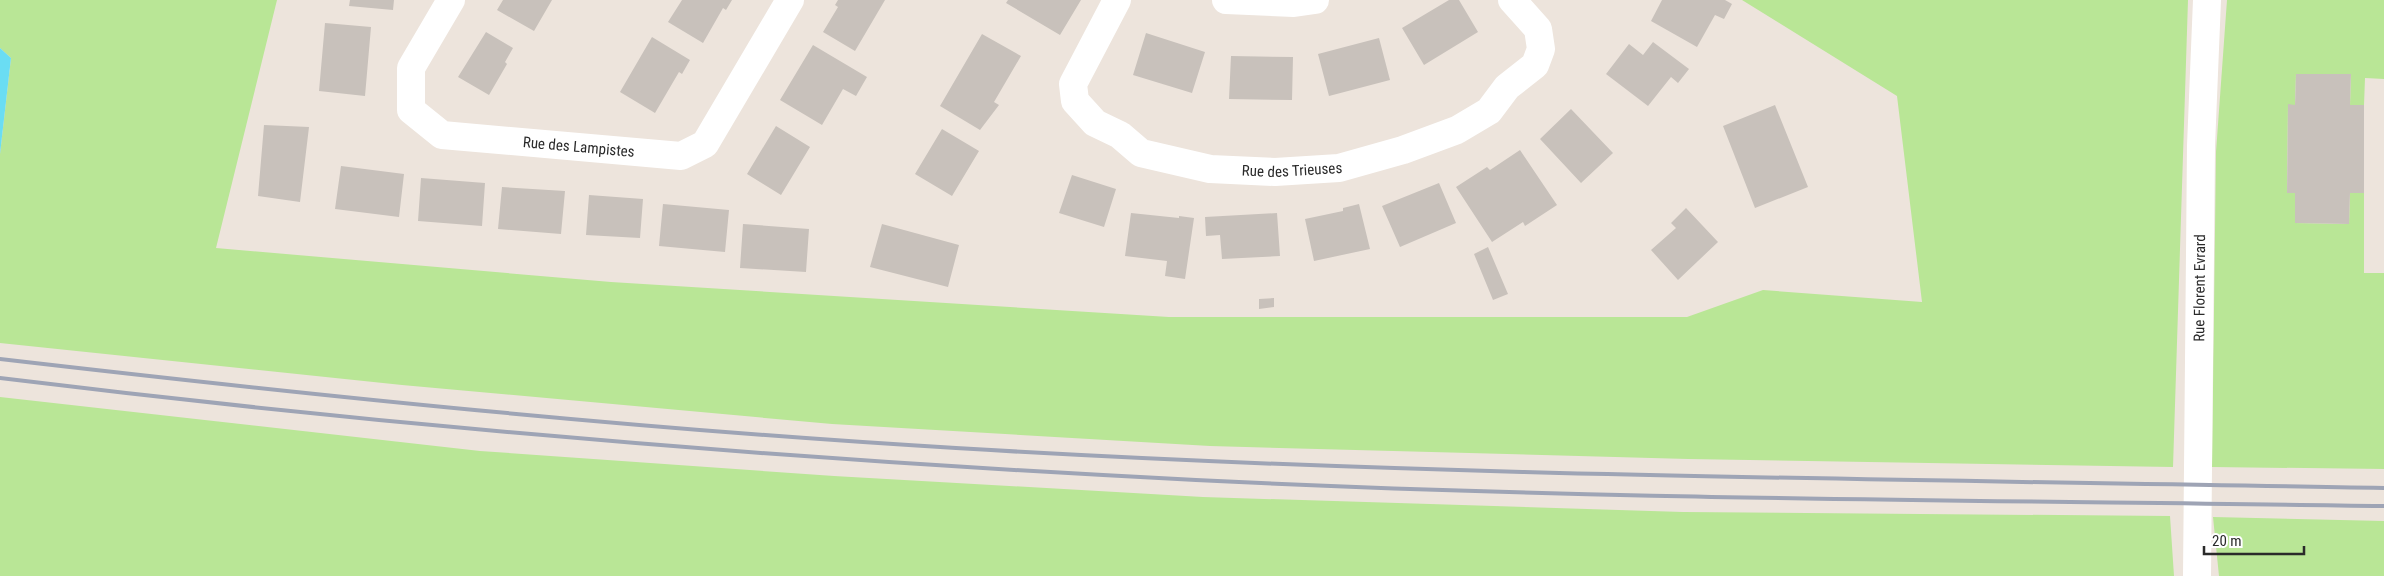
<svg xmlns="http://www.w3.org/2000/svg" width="2384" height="576" viewBox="0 0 2384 576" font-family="'Roboto Condensed',sans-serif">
  <rect width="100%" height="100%" fill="#ede4dc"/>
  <!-- green -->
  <path fill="#b9e696" d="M0,0h277l-61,248 395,34 558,35h518l76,-27 159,12 -25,-206 -155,-96h446l-15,467 -485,-8 -478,-13 -378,-22 -430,-39 -402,-42v-189l11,-96 -11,-10z
    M2227,0h157v79l-19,-1 -1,27h-14l1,-31h-55l-1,31h-7l-1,87 8,1v30l54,1 1,-31h14v80h20v196l-172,-2 4,-315z
    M0,397l480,54 354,25 369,21 480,15 487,4 4,60h-2174z
    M2213,517l171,4v55h-165z"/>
  <!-- water -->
  <path fill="#6addf3" d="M0,48l11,10 -11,96z"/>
  <!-- building -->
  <path fill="#c8c1bb" d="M350,0h44l-1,10 -44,-4z
    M503,0h49l-18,31 -37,-21z
    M682,0h50l-6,10 -3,-2 -20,35 -35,-21z
    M838,0h47l-30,51 -32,-19 15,-25 -3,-2z
    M1008,0h73l-21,35 -54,-32z
    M1449,0h10l19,32 -54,33 -22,-37z
    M1662,0h63l7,4 -8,15 -9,-4 -18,32 -46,-26z
    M325,23l46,4 -6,69 -46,-5z
    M486,32l27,16 -8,14 2,2 -18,31 -31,-18z
    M1146,33l59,19 -13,41 -59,-18z
    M982,34l39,22 -27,46 5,3 -19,25 -40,-24z
    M652,37l38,23 -8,14 -3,-2 -24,41 -35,-21z
    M1379,38l11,42 -61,16 -11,-42z
    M1653,42l36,27 -11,14 -7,-6 -23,29 -42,-32 23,-30 14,11z
    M813,45l54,32 -11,19 -13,-7 -21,36 -42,-25z
    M1231,56l62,1 -1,43 -63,-1z
    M2296,74h55l-1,31h14v88h-14l-1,31 -54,-1v-30h-8l1,-89 7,1z
    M1775,105l33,82 -53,21 -32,-82z
    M1571,109l42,44 -32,30 -41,-44z
    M264,125l45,2 -9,75 -42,-6z
    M776,126l34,21 -29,48 -34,-21z
    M942,129l37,22 -27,45 -37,-22z
    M1520,150l37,55 -32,21 -2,-4 -31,20 -36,-55 31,-20 3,3z
    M341,166l63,8 -5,43 -64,-8z
    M1072,175l44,14 -12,38 -45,-14z
    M421,178l64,5 -3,43 -64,-5z
    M1439,183l17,40 -56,24 -18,-41z
    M502,187l63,4 -4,43 -63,-5z
    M589,195l54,4 -3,39 -54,-3z
    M663,204l66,6 -4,42 -66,-6z
    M1359,204l11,45 -56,12 -9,-42 38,-8v-3z
    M1686,208l32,34 -40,38 -27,-30 25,-22 -5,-5z
    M1131,213l48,5v-2l15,2 -9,61 -20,-3 2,-15 -42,-5z
    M1277,213l3,43 -58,3 -2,-24 -14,1 -1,-19z
    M743,224l66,5 -3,43 -66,-4z
    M882,224l77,21 -11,42 -78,-20z
    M1488,247l20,47 -15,6 -19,-46z
    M1274,298v9l-15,2v-10z"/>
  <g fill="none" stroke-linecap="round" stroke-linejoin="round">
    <!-- street -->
    <g stroke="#fff" stroke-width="28">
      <path id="s1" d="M451,0l-40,68v42l31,25 239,21 24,-12 85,-144"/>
      <path id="s2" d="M1117,0l-44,84 2,17 20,22 25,12 21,18 69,16 65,3 64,-4 64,-18 54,-20 32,-19 18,-24 28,-22 6,-16 -3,-20 -26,-29"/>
      <path d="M1226,0l68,3 21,-3"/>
      <path id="s3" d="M2197,576l4,-430 6,-146"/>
    </g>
    <!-- rail -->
    <path stroke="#9ea4b5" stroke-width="4" d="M0,359c318,37 636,70 956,89 475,29 952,31 1428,40
      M0,378c397,49 796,82 1196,102 395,20 792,20 1188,26"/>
  </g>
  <g text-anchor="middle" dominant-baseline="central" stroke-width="4.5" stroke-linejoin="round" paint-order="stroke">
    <!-- street labels -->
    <g font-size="15" fill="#2a2a2a" stroke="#fff">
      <text stroke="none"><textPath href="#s1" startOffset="298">Rue des Lampistes</textPath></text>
      <text stroke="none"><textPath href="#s2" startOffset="350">Rue des Trieuses</textPath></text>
      <text stroke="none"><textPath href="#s3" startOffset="288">Rue Florent Evrard</textPath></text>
    </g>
  </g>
  <!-- scale -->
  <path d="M2204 546v8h100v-8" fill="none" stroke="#2a2a2a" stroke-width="2.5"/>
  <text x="2212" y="546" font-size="15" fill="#2a2a2a" stroke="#ffffff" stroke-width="4" paint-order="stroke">20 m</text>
</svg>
